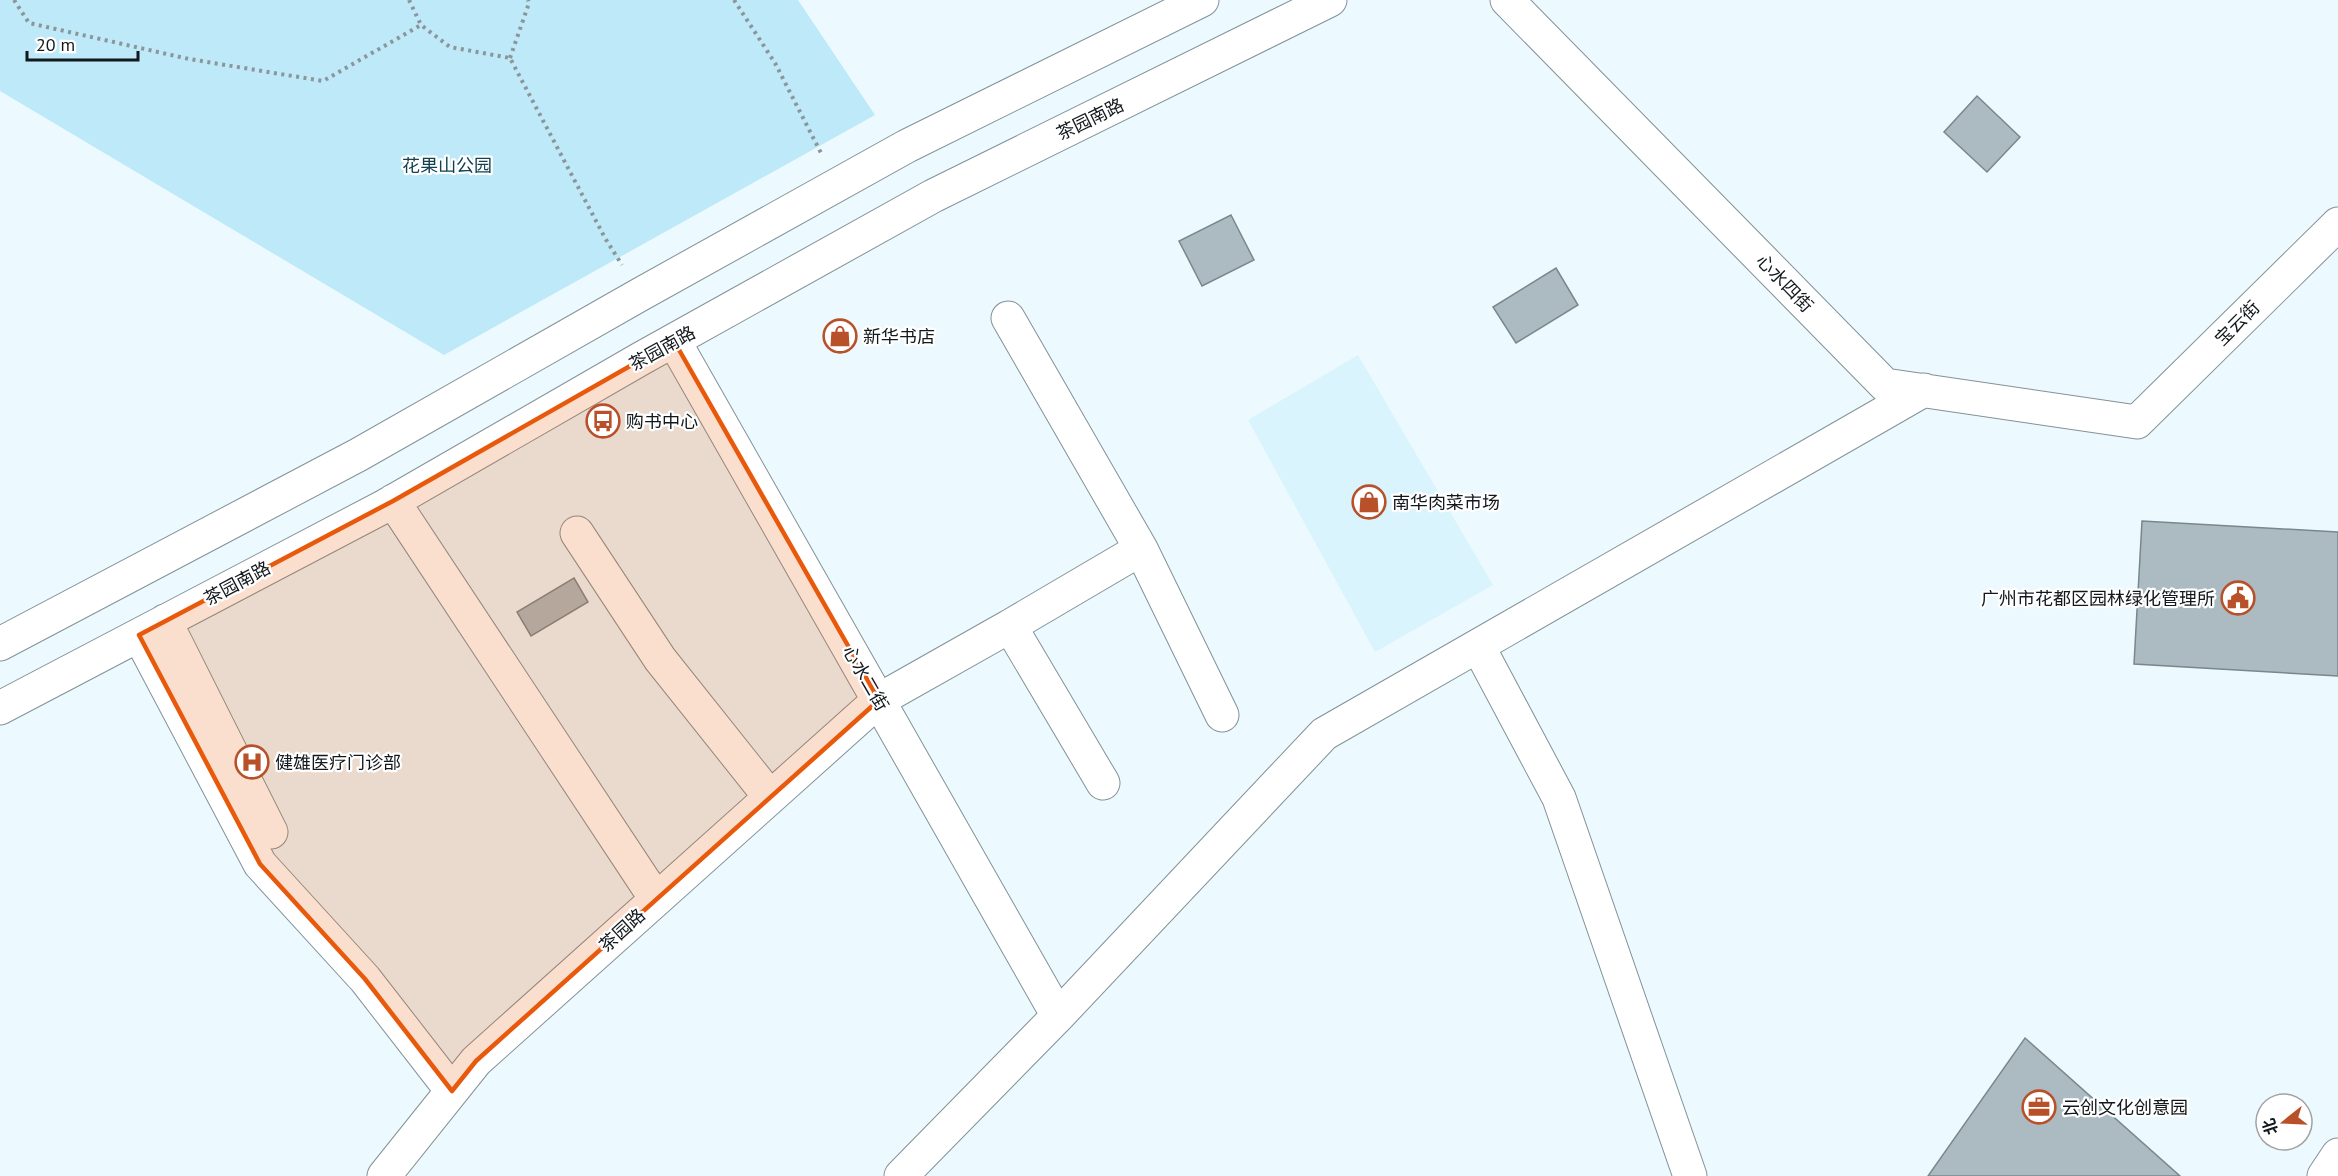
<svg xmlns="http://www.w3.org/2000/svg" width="2338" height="1176" viewBox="0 0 2338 1176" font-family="'PT Sans','Noto Sans SC',sans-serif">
  <rect width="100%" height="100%" fill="#ecfaff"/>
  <!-- built -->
  <path fill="#d9f4fd" d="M1358,355l135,230 -118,67 -127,-232z"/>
  <!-- green -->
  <path fill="#bde9f8" d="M0,0h798l77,115 -431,240 -444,-264z"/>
  <!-- building -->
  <path fill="#abbbc1" stroke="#78888d" stroke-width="1.5" d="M1977,96l43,41 -33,35 -43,-40z
    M1231,215l23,45 -52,26 -23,-45z
    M1556,268l22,37 -62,38 -23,-36z
    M2142,521l196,11v144l-204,-12z
    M574,578l14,24 -57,34 -14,-24z
    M2025,1038l155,138h-252z"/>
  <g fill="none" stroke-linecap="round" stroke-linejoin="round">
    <!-- minor casing -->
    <g stroke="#829297" stroke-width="35">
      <path id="minor" d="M1507,0l378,385 252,37 201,-198
        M1008,318l133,231
        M674,341l384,675
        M393,501l263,398
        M577,533l83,126 110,138
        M165,621l106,211
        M1010,626l131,-77 81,166
        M139,635l121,229 105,115 87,112
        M0,644l358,-189 283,-161 266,-148 295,-146
        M1478,646l81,152 131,378
        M0,708l385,-202 257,-148 291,-162 397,-196
        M384,1176l92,-115 403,-361 131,-74 93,157
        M901,1176l157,-160 266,-282 600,-344
        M2324,1176l14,-21"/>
    </g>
    <!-- path -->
    <path stroke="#8c969a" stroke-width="4" stroke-dasharray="3 4.5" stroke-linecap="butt" d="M14,0l15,23 160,36 134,22 98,-56 29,22 60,11 95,180 17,27
      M409,0l12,25
      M734,0l41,63 46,90
      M510,58l19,-55 -1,-3"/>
    <!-- minor -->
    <use href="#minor" stroke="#fff" stroke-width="33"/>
  </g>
  <!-- marked area -->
  <path fill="#e8590c" fill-opacity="0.2" stroke="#e8590c" stroke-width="4.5" stroke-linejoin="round" d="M674,341l205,359 -403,361 -24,30 -87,-112 -105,-115 -121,-229 254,-134z"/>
  <!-- icons -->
  <defs>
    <g id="shop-ring" transform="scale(1.725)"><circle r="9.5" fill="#fff" stroke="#b85129" stroke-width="1.5"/><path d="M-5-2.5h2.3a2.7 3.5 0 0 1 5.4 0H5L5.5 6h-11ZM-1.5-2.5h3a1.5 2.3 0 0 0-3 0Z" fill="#b85129"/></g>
    <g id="bus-ring" transform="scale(1.725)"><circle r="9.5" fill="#fff" stroke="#b85129" stroke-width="1.5"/><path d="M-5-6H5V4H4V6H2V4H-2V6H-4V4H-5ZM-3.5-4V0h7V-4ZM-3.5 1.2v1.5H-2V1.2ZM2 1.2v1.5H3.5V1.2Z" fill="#b85129"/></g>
    <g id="civic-ring" transform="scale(1.725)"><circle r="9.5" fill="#fff" stroke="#b85129" stroke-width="1.5"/><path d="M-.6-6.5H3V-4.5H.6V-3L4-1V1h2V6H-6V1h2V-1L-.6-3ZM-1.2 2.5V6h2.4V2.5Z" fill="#b85129"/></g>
    <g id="hospital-ring" transform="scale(1.725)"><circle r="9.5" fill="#fff" stroke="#b85129" stroke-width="1.5"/><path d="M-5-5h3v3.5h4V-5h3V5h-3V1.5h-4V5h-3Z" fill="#b85129"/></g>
    <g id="office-ring" transform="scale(1.725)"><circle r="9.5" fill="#fff" stroke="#b85129" stroke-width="1.5"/><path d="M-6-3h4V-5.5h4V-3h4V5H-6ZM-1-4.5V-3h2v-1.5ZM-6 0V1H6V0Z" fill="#b85129"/></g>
  </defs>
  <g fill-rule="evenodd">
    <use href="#shop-ring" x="840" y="336"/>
    <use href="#bus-ring" x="603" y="421"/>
    <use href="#shop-ring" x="1369" y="502"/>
    <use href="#civic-ring" x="2238" y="598"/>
    <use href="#hospital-ring" x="252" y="762"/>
    <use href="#office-ring" x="2039" y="1107"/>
  </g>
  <g text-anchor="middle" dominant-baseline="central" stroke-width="4.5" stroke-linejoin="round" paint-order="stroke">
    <!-- street labels -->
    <g font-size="18" fill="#12181b" stroke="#fff">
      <text transform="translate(1090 119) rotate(-26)">茶园南路</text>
      <text transform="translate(1785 283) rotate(46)">心水四街</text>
      <text transform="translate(2237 323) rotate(-45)">宝云街</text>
      <text transform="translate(662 348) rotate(-29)">茶园南路</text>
      <text transform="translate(237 583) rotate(-28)">茶园南路</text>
      <text transform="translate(866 678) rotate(60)">心水二街</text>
      <text transform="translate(622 930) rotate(-42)">茶园路</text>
    </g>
    <!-- park labels -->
    <g font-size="18" fill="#12424f" stroke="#fff">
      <text x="447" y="165">花果山公园</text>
    </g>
    <!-- poi labels -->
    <g font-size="18" fill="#12181b" stroke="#fff" text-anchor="start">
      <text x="863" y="336">新华书店</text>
      <text x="626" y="421">购书中心</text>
      <text x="1392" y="502">南华肉菜市场</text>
      <text x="2215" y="598" text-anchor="end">广州市花都区园林绿化管理所</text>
      <text x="275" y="762">健雄医疗门诊部</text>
      <text x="2062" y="1107">云创文化创意园</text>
    </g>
  </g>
  <!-- north arrow -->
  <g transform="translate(2284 1122) rotate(252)"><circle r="28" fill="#ffffff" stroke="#a0a3a4" stroke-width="1.5"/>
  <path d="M0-4.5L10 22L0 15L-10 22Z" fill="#b85129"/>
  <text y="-9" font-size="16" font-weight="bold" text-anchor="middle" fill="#12181b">北</text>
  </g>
  <!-- scale -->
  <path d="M27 51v9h111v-9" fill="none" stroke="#12181b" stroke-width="3"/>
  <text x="36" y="51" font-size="18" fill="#12181b" stroke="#ffffff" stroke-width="4.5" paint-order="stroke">20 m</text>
</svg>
